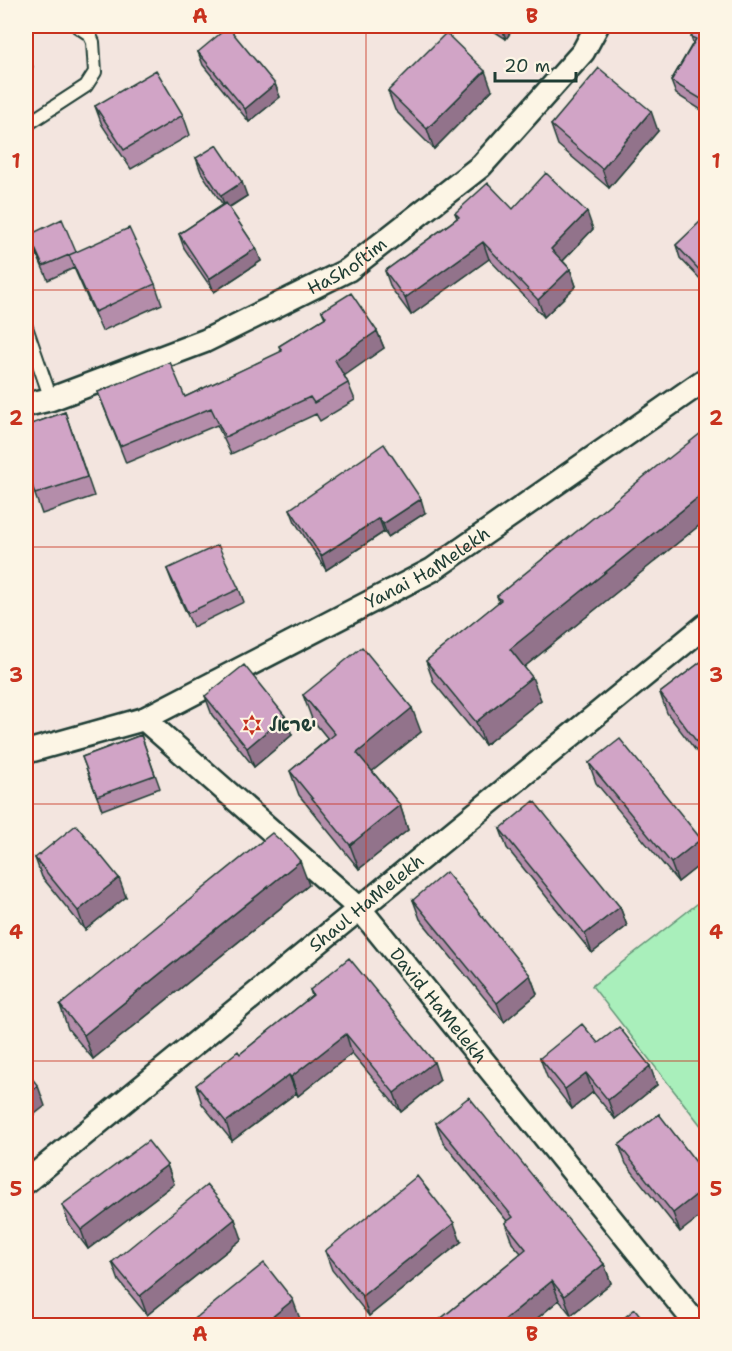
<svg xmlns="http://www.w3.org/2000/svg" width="732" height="1351" viewBox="0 0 732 1351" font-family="'Shantell Sans','Playpen Sans Hebrew',sans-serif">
  <rect width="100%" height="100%" fill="#f3e5df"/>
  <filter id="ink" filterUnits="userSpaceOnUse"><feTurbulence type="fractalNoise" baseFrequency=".0167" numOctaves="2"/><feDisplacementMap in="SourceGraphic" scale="12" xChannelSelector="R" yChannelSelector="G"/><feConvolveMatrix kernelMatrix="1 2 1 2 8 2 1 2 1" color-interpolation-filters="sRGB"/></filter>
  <g filter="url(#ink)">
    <!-- green -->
    <path fill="#a9efbb" stroke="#649678" stroke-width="1.5" d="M706,897v235l-114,-146z"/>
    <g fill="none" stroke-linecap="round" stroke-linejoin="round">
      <!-- lane casing -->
      <g stroke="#1f3d34" stroke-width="16">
        <path id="lane" d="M26,125l60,-39 9,-14 -2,-30 -4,-8 -12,-8
          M26,327l25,72"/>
      </g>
      <!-- street casing -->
      <g stroke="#1f3d34" stroke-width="27">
        <g id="street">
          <path id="s1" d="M26,405l25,-6 154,-58 143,-71 133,-104 102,-114 14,-26"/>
          <path id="s2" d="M144,719l216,190 338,417"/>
          <path id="s3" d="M26,752l118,-33 288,-149 274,-191"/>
          <path id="s4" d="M26,1182l680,-557"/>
        </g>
      </g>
      <!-- lane -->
      <use href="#lane" stroke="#fcf5e5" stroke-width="12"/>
      <!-- street -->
      <use href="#street" stroke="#fcf5e5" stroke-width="22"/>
    </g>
    <!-- wall -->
    <path fill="#b48daa" stroke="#1f3d34" stroke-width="1.5" d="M486,26h29l-9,13z
      M706,26v87l-30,-19 -5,-13 22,-38 -2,-6z
      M198,52l77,32 5,13 -31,25 -46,-57z
      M492,90l-58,59 -39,-39 -7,-19z
      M95,106l88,9 7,20 -59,34 -29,-44z
      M551,125l107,6 -49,57 -51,-43z
      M196,158l51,38 -18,12 27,40 5,13 -47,31 -30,-44 -5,-14 44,-29 -22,-33z
      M513,209l80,20 -30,32 7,8 6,17 -32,31 -55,-58 -78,56 -20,-27 -6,-17 72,-53 -2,-5z
      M706,218v67l-26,-27 -4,-13z
      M29,235l47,17 79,32 7,20 -60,27 -28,-63 -26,12 -14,-32z
      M322,311l55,20 7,17 -40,27 4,8 7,17 -35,21 -4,-7 -85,40 -14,-29 -91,38 -28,-71 87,5 96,-45 -2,-6 46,-28z
      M65,412l29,84 -52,18 -13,-36 -3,1v-53z
      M290,509l135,4 -37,24 -4,-5 -58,38 -31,-48z
      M706,520l-182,147 17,33 -56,45 -51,-62 -8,-22 73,-59 -2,-6z
      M167,569l72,20 5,13 -51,25 -21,-45z
      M706,658v106l-39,-51 -7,-20z
      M303,695l118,37 -49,39 28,34 8,25 -49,39 -60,-74 -9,-24 38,-32 -16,-20z
      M205,696l87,39 -38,32 -42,-52z
      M141,735l19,53 -58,22 -20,-53z
      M589,763l112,76 5,15v6l-28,22 -82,-99z
      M500,829l120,78 7,19 -35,27 -85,-105z
      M35,858l91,39 -41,33 -43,-53z
      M309,885l-216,174 -25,-30 -8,-24z
      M413,900l117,75 7,19 -33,28 -84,-103z
      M310,990l130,90 -39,32 -49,-59 -54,43 -2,-3 -64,48 -30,-37 -6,-19 44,-31 72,-58z
      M540,1058l117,27 -42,34 -22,-27 -21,17 -25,-32z
      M659,1114l21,118 -54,-68 -7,-19z
      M436,1123l168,141 7,19 -40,32 -12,-15 -31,26h-96l89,-73 -9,-10 -7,-20 2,-2 -64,-79z
      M167,1165l7,19 -86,65 -19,-25 -7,-19z
      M242,1239l-95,76 -28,-34 -7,-19z
      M461,1242l-92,74 -37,-46 -7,-19z"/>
    <!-- shaded-wall -->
    <path fill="#92738b" stroke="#1f3d34" stroke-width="1.5" d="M501,26h14l-9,13z
      M28,54l5,13 -7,5v-17z
      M485,71l7,19 -58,59 -7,-20z
      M275,84l5,13 -31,25 -4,-13z
      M651,111l7,20 -49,57 -7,-19z
      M242,182l5,14 -21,13 -5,-13z
      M587,212l6,17 -35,37 -7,-17z
      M483,242l6,17 -78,56 -6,-17z
      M256,248l5,13 -47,31 -5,-13z
      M570,269l6,17 -32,31 -6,-17z
      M377,331l7,17 -43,30 -6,-18z
      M706,491v29l-188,152 -8,-23z
      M421,499l4,14 -37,24 -5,-13z
      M379,518l5,14 -58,38 -5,-14z
      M532,677l9,23 -56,45 -9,-23z
      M412,708l9,24 -56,45 -8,-24z
      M285,716l7,19 -38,32 -7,-19z
      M400,805l8,25 -49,39 -9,-24z
      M701,839l5,15v6l-28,22 -7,-19z
      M300,861l9,24 -216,174 -9,-24z
      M119,878l7,19 -41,33 -7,-19z
      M620,907l7,19 -35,27 -7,-19z
      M530,975l7,19 -33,28 -7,-19z
      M346,1034l6,19 -54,43 -7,-19z
      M434,1062l6,18 -39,32 -7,-19z
      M650,1066l7,19 -42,34 -7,-19z
      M586,1073l7,19 -21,17 -7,-20z
      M289,1075l7,18 -64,48 -6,-19z
      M38,1086l7,20 -19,15v-25z
      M167,1165l7,19 -86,65 -7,-19z
      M706,1187v25l-26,20 -7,-19z
      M235,1219l7,20 -95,76 -7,-19z
      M454,1223l7,19 -92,74 -7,-20z
      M604,1264l7,19 -40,32 -7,-19z
      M552,1281l7,19 -31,26h-31z
      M293,1300l7,19 -8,7h-31z"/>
    <!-- building -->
    <path fill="#d1a4c6" stroke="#1f3d34" stroke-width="1.5" d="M697,26h9v76l-35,-21 25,-42 -5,-2z
      M228,27l47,57 -30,25 -47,-57z
      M446,33l39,38 -58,58 -39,-38z
      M599,68l52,43 -49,58 -51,-44z
      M156,70l27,45 -59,35 -29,-44z
      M217,145l25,37 -21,14 -25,-38z
      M546,173l41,39 -36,37 19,20 -32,31 -55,-58 -78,56 -20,-27 74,-54 -4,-4 33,-30 25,26z
      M226,203l30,45 -47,31 -30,-45z
      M705,217l1,1v59l-30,-32z
      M62,219l14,33 -33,14 -14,-31z
      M129,228l26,56 -60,28 -26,-57z
      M351,293l26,38 -42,29 13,23 -34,20 -4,-6 -85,40 -14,-29 -91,38 -22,-54 72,-30 15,35 97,-46 -3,-5 47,-29 -4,-6z
      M65,412l22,65 -52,17 -9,-28v-40z
      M706,429v62l-196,158 22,28 -56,45 -50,-61 75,-61 -4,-4 170,-138 1,1z
      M384,444l37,55 -38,25 -4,-6 -58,38 -31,-47z
      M218,545l21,44 -51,24 -21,-44z
      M362,647l50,61 -55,45 43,52 -50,40 -60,-74 45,-37 -32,-39z
      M706,658v96l-46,-61z
      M244,665l41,51 -38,32 -42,-52z
      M141,735l14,40 -58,21 -15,-39z
      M620,739l81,100 -30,24 -82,-100z
      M534,801l86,106 -35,27 -85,-105z
      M76,825l43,53 -41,33 -43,-53z
      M272,833l20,18 8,10 -216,174 -24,-30z
      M446,872l84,103 -33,28 -84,-103z
      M349,958l85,104 -40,31 -48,-59 -55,43 -2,-2 -63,47 -30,-37 42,-34 2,3 73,-59 -3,-5z
      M582,1024l16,19 21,-16 31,39 -42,34 -22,-27 -21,16 -25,-31z
      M26,1071l12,15 -12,10z
      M469,1097l135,167 -40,32 -12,-15 -55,45h-65l94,-77 -21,-26 8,-6 -77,-94z
      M659,1114l47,61v12l-33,26 -54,-68z
      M148,1141l19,24 -86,65 -19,-25z
      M417,1176l37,47 -92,73 -37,-45z
      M207,1185l28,34 -95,77 -28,-34z
      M264,1263l29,37 -32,26h-75z
      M635,1309l13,17h-34z"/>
  </g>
  <!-- grid -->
  <path fill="none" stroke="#c8321e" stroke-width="1.5" stroke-opacity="0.55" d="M366,26v1300M26,290h680M26,547h680M26,804h680M26,1061h680"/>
  <!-- icons -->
  <defs>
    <g id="synagogue-bare" transform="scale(1.62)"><path d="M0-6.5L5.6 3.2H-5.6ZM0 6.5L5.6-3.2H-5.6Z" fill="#c8321e" stroke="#fcf5e5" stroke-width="2.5" paint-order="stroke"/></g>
  </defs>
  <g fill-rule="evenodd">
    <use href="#synagogue-bare" x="252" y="725"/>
  </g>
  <g text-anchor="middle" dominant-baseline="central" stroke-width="4.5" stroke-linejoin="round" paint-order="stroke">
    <!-- street labels -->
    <g font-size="18" fill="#1f3d34" stroke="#fcf5e5">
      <text stroke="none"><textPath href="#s1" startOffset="351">HaShoftim</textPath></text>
      <text stroke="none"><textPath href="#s3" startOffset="444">Yanai HaMelekh</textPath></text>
      <text stroke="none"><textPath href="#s4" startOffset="440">Shaul HaMelekh</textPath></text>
      <text stroke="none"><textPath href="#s2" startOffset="412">David HaMelekh</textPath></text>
    </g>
    <!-- poi labels -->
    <g font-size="18" font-weight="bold" fill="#1f3d34" stroke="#fcf5e5" text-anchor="start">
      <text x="269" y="725">ישראל</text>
    </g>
  </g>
  <!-- margin -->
  <rect width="732" height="1351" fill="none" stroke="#fcf5e5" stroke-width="66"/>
  <!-- scale -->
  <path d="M495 72v9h81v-9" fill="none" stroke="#1f3d34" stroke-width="3"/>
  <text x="504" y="72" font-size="18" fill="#1f3d34" stroke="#fcf5e5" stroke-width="4.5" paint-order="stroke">20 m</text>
  <rect x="33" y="33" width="666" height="1285" fill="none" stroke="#c8321e" stroke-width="2"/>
  <g font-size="20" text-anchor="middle" font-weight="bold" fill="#c8321e">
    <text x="200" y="23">A</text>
    <text x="532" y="23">B</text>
    <text x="16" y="168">1</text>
    <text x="716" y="168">1</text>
    <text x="16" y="425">2</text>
    <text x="716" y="425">2</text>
    <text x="16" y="682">3</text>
    <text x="716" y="682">3</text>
    <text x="16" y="939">4</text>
    <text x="716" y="939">4</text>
    <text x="16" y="1196">5</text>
    <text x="716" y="1196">5</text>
    <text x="200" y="1341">A</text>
    <text x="532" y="1341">B</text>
  </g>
</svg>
